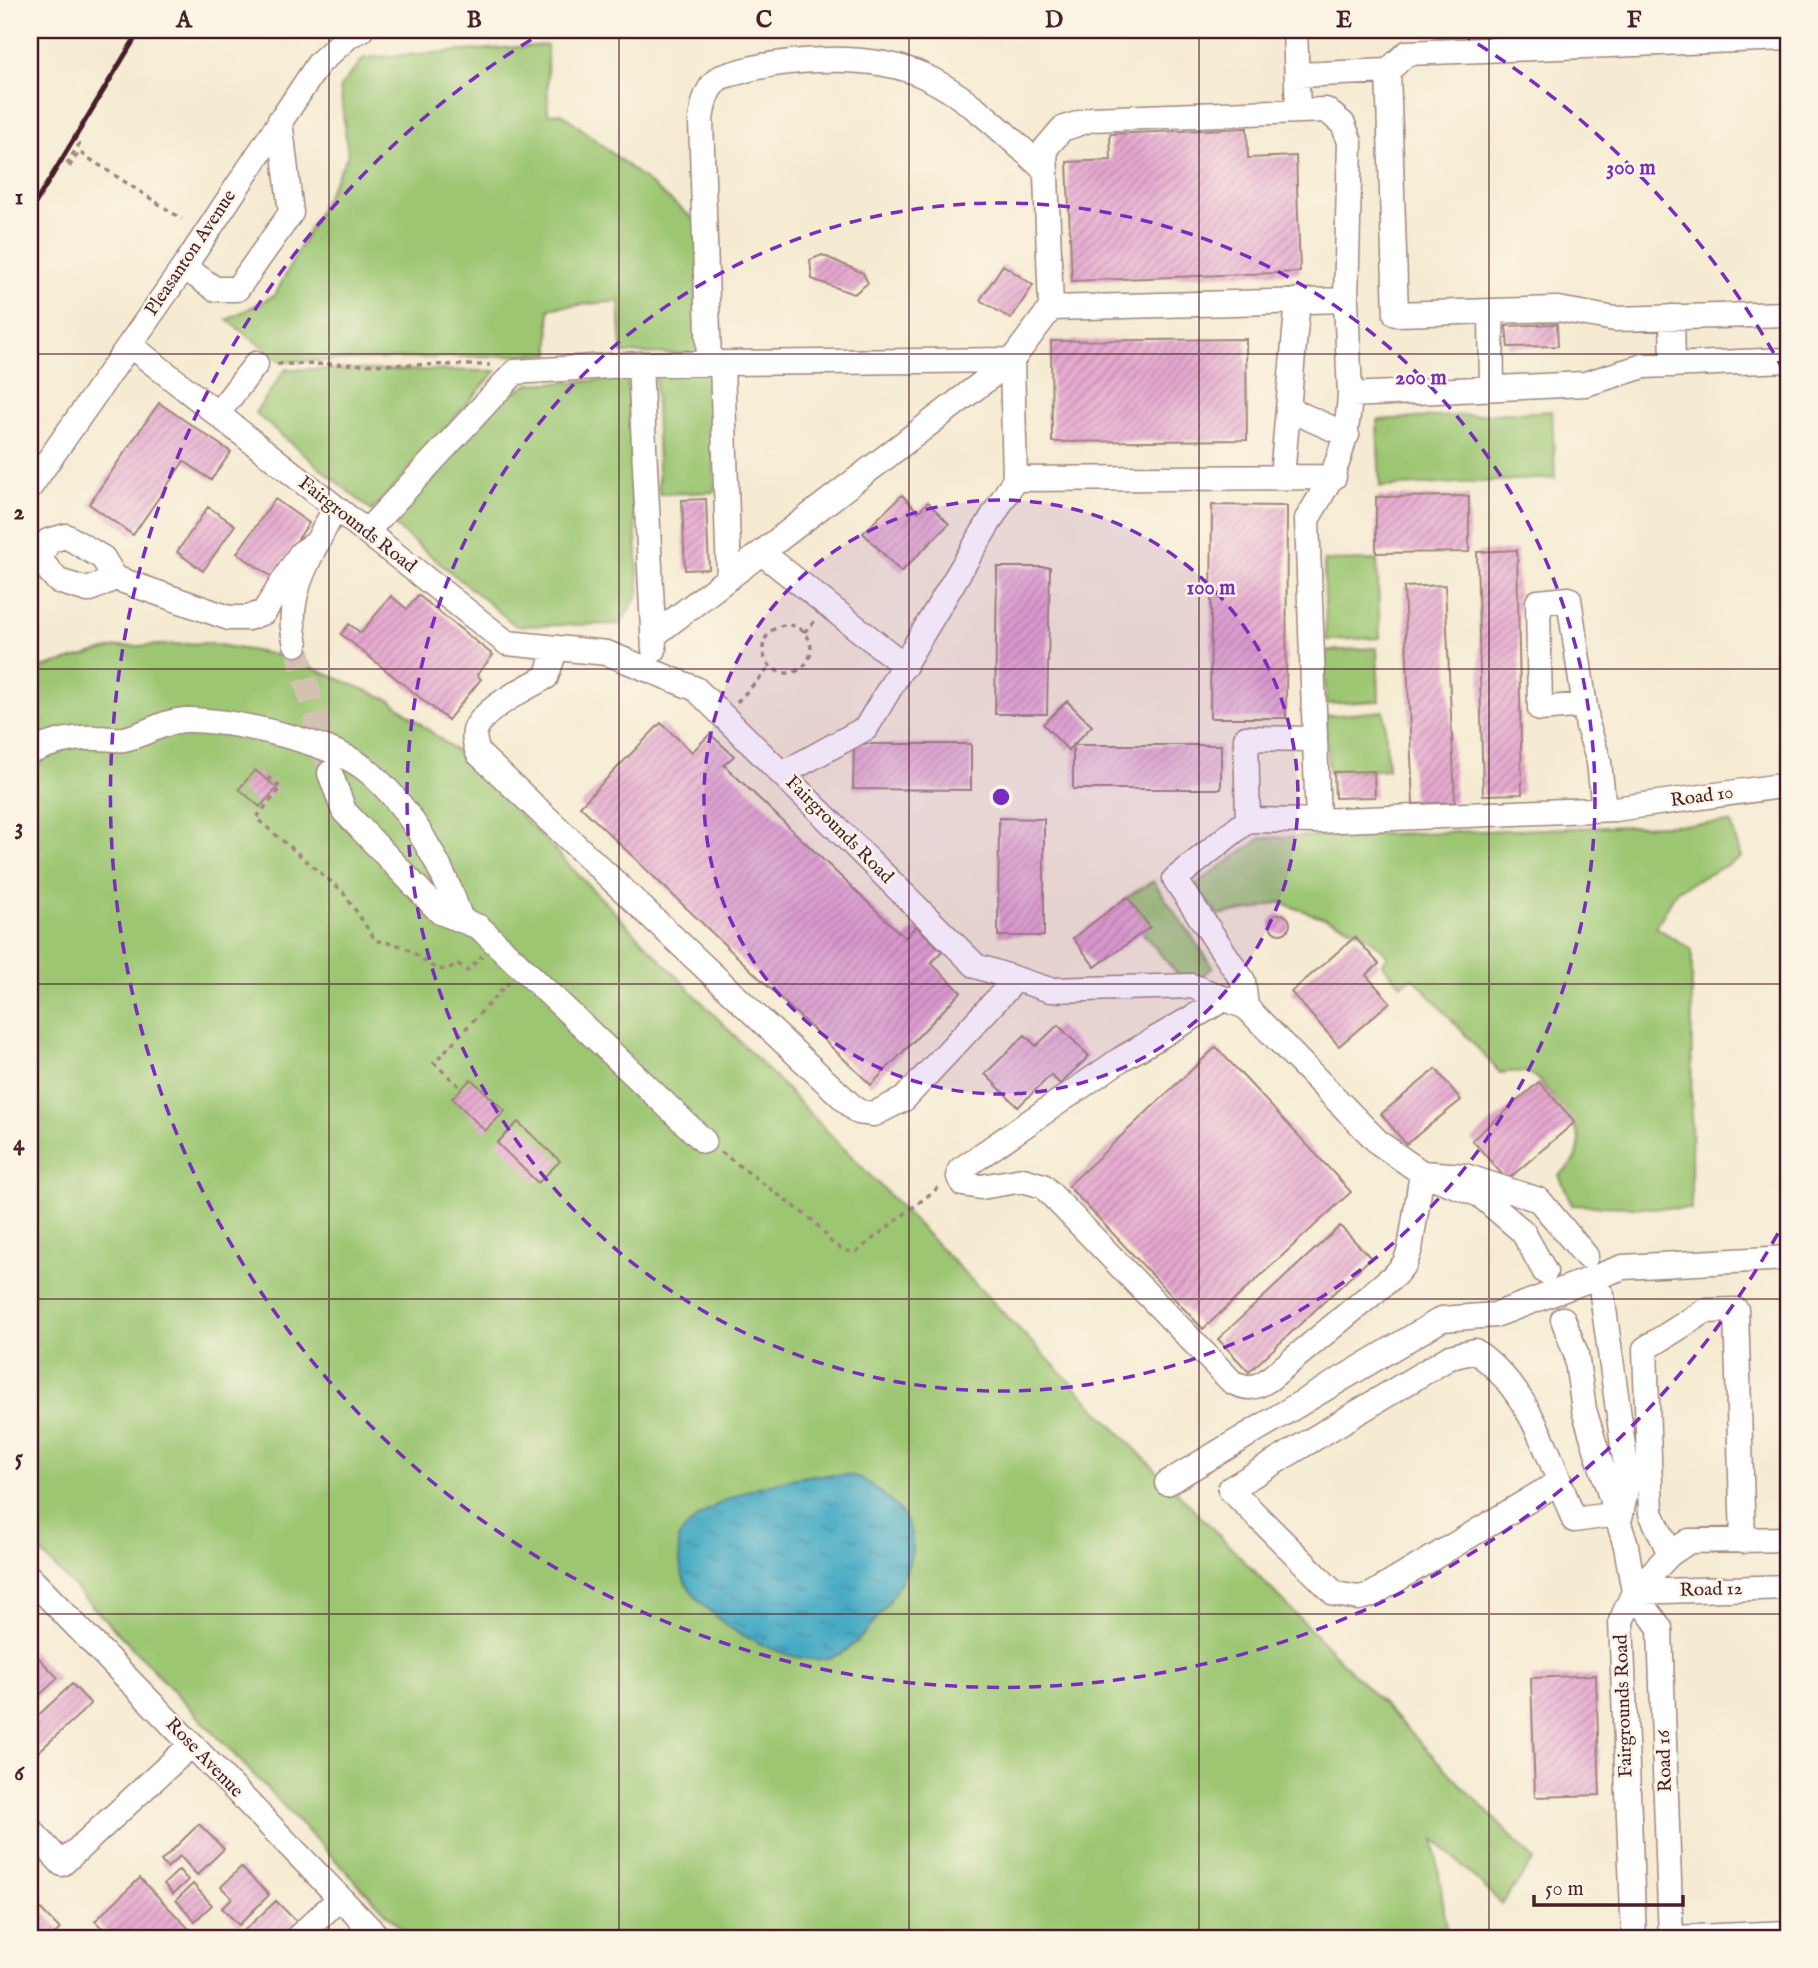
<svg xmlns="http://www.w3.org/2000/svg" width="1818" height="1968" viewBox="0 0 1818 1968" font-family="'IM FELL English',serif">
  <defs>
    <pattern id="water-ripples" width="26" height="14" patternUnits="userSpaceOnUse" patternTransform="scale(1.75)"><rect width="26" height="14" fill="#45aac4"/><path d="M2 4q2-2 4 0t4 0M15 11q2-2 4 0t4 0" fill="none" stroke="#3c8a9f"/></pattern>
    <pattern id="building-hatch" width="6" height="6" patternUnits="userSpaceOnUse" patternTransform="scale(1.75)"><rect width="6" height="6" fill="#e5a7cf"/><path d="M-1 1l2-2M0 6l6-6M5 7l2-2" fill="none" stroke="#bc87a8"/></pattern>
  </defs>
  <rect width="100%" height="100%" fill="#fcf5e5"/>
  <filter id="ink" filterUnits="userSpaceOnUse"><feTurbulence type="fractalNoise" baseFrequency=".0143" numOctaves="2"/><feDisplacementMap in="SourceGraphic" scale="14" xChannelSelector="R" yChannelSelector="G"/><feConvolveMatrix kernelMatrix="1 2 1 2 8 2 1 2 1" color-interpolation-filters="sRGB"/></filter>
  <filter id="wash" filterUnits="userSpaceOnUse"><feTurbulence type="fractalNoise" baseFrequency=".00686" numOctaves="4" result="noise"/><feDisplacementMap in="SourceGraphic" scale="28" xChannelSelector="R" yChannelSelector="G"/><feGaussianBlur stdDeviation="1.57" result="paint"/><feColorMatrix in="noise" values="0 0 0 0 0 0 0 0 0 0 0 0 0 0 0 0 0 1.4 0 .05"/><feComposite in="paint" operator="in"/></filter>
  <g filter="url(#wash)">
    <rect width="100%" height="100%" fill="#f5ebd2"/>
    <!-- grass -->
    <path fill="#9cc672" stroke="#73724e" stroke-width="2" d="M547,45l1,69 14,-1 139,112 4,129 -83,-1 -3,-52 -70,7 1,46 -268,8 -55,-42 48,-25 73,-140 -8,-68 24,-29z
      M286,369l210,2 -124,140 -117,-98z
      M711,371l4,121 -56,2 -4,-121z
      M627,379l12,214 -19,31 -104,2 -125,-103 109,-122 29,-17z
      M1552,411l3,67 -175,9 -3,-67z
      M1377,560l3,78 -54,2 -2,-79z
      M207,643l76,13 107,44 76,59 1068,1101 -32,44 -68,-65 14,99h-1038l-380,-397v-870l86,-24z
      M1377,648l2,53 -53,3 -2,-53z
      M1384,711l4,58 -59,4 -4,-57z
      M1731,823l10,35 -64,32 -21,37 36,23 -1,259 -119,-4 -13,-30c35,-26 19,-47 -4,-74 -7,-9 -15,-23 -27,-28 -8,-3 -19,-1 -28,0l-87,-96 -12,8 -19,-21 6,-8c-30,-36 -68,-36 -108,-54l-23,7 -39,6 -23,-30 66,-47z
      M1153,881l60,86 -13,11 -23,-4 -35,-42 7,-5 -22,-30z"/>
    <!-- water -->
    <path fill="url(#water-ripples)" stroke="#486478" stroke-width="2" d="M813,1475c13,1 36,-2 48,3 7,4 15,11 21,16 50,37 29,78 -2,120 -14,19 -31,42 -57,45 -30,3 -60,-14 -86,-27 -15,-8 -46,-36 -53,-52 -5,-13 -5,-29 -6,-42 31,-41 87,-55 135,-63z"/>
    <g id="blocks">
      <!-- building -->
      <path fill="url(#building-hatch)" d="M1247,128l1,30 48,-2 4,116 -228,9 -5,-119 44,-2 -1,-26z
        M822,255l41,18 5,10 -14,11 -42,-15 -2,-19z
        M1003,265l30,20 -22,34 -31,-19z
        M1557,324l1,22 -50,1 -2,-21z
        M1246,339l1,101 -195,2 -1,-101z
        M159,403l72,49 -20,28 -27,-19 -51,74 -44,-31z
        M902,495l16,17 10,-10 21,22 -48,48 -38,-39z
        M1469,496v56l-93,1v-56z
        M275,499l34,24 -37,54 -35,-24z
        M706,499l3,70 -24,1 -3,-70z
        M1212,505l75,1 -1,212h-76z
        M208,507l27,18 -32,46 -26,-19z
        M1517,550l5,244 -39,1 -6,-243z
        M997,567h53l-3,147h-52z
        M1445,585l10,217 -42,2 -9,-217z
        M418,595l75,60 -16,20 4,4 -33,41 -107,-86 8,-10 12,9 30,-37 16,13z
        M1067,701l25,25 -24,24 -25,-26z
        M661,723l31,29 18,-18 24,22 -10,9 181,173 11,-12 26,25 -11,12 30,29 -90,93 -291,-279z
        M854,744h117v46l-118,-1z
        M1073,745h148v44h-148z
        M255,770l22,18 -17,19 -21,-18z
        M1374,771l1,26 -40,1 -1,-26z
        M999,818l45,1v117h-46z
        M1127,897l23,30 -55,40 -22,-29z
        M1270 924a10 10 0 1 1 20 0a10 10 0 1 1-20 0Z
        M1355,937l24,27 -13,11 24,27 -51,44 -48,-54z
        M1058,1025l31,31 -29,28 -9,-9 -33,32 -33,-33 40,-39 11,11z
        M1216,1047l135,145 -148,137 -135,-143z
        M1436,1069l25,31 -55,44 -25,-30z
        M471,1079l34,32 -20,20 -33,-33z
        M1539,1082l36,40 -68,58 -35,-40z
        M518,1122l42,39 -22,22 -41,-40z
        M1340,1226l31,32 -122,114 -31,-33z
        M30,1649l28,29 -28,26z
        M1596,1675l4,120 -65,2 -4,-119z
        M72,1684l19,20 -55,50 -6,-7v-24z
        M199,1824l25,25 -27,26 -17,-19 -13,12 -6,-7z
        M241,1867l28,28 -30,30 -17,-17 10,-10 -11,-11z
        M179,1870l9,10 -15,14 -9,-10z
        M140,1878l52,54 -6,6h-74l-17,-17z
        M193,1884l19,21 -17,16 -19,-21z
        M33,1901l27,28 -10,9h-20v-35z
        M276,1901l21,21 -18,16h-43z"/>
    </g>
  </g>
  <g filter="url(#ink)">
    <use href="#blocks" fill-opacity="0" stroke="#a0857e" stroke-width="2"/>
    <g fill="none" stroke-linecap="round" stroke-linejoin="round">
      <!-- minor-tunnel -->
      <path stroke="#d3c2b1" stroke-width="24" stroke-dasharray="24 12" stroke-linecap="butt" d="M296,644l32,121"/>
      <!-- minor casing -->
      <g stroke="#a0857e" stroke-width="27">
        <path id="minor" d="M1295,30l3,81
          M1388,71l8,243 162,-5 57,10 173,-5
          M1297,75l91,-4 19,-18 381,-15
          M184,267l31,22h22l54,-76 -11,-93
          M1298,300l-10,109 59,26
          M1051,308l295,-8
          M1491,312l1,75
          M1672,317l1,48
          M130,345l377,298 100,10 89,36 280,277 74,24 142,-4 54,21 133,136 43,30 58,22 43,37 22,40
          M709,363l-8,-243c2,-14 4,-28 15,-39 4,-5 13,-6 19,-8 51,-16 139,-20 189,3 46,21 84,61 122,95
          M722,363l7,215
          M640,364l14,286
          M218,413l38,-49
          M1282,477l6,-68
          M1015,479l319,-2
          M30,487l154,-220 135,-204 31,-28 11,-5
          M367,531l148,-159 125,-8 372,-4 39,-52 -6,-159 17,-20 30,-10 234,-9 17,14 7,18 -4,158 4,95
          M762,553l143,113
          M115,578l-27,12 -30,-9 -18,-21 8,-19 18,-5 37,22 12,20 114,40h19l16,-6 37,-59 17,-11
          M653,636l359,-276
          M296,644c-14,-48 18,-94 39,-136
          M556,648l-10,29c-19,10 -65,33 -71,54 -2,8 1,15 3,22l380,359 16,2 30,-15 112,-120
          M1584,705l-44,4 -2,-107 31,-3 19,128 11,35 5,47
          M30,752c20,-9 45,-15 67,-14 10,0 18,2 27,1 21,-4 39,-18 61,-19 45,-1 150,22 184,52 42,36 75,96 92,148
          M330,773l14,38 96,101 39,15 225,214
          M782,774l84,-46 149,-249 -3,-119
          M1248,820l-2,-82 69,1
          M1318,821l-11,-302c29,-46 39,-69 43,-124l235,-11 59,-18 144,-6
          M1224,999l-103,60 -161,111 -1,7 4,7 18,3 42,-7 20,6 189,196c15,7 22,7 36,-2l128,-106 9,-11 5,-14 12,-76 43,3 74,24 47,56
          M1246,1007l-3,-26 -68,-102 73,-59 70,1 297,-12 173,-24
          M1602,1295l26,186 -8,37
          M1563,1319l13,35 8,56 42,136 8,46 -13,29 13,317
          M1559,1482l-188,113 -12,3 -24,-4 -105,-105 220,-132 25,-6c56,39 75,108 99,169l43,-6
          M1167,1483l275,-164 53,-4 128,-48 165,-9
          M1670,1554l-19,-41 -6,-164 60,-38 31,-1 7,231
          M30,1578l349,360
          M1634,1592l26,36 11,310
          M1634,1592l36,-38 19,-13 99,-2
          M1634,1592l154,-5
          M30,1829l32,35 129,-119
          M297,1938l43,-40
          M1673,1938l115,-5"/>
      </g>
      <!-- path -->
      <path stroke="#a0857e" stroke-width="3.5" stroke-dasharray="5 5" stroke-linecap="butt" d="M80,143l-14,22 3,2 10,-15 103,67
        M277,364l213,1
        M763 649a24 24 0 1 1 48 0a24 24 0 1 1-48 0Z
        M804,632l12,-12
        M737,702l33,-35
        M268,777l13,11 -25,30 87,74 33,49c11,1 22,3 33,9 16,9 30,30 48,13l10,8 15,-15
        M459,1086l-25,-23 75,-81
        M721,1152l94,70 17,21 13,8 11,1 83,-65"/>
      <!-- minor -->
      <use href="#minor" stroke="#fff" stroke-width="24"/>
      <!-- rail -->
      <path stroke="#4a1f2b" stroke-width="5" d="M30,212l110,-182"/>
    </g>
  </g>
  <!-- grid -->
  <path fill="none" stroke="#4a1f2b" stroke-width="2" stroke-opacity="0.55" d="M329,30v1908M619,30v1908M909,30v1908M1199,30v1908M1489,30v1908M30,354h1758M30,669h1758M30,984h1758M30,1299h1758M30,1614h1758"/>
  <!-- distance rings -->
  <circle cx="1001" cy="797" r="297" fill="#7b2cbf" fill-opacity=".12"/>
  <g fill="none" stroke="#7b2cbf" stroke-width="3.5" stroke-dasharray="12 9">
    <circle cx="1001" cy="797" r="297"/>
    <circle cx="1001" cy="797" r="594"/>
    <path d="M1788 1215A891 891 0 1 1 542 33M1460 33A891 891 0 0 1 1788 379"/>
  </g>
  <g text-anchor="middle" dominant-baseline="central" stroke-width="5" stroke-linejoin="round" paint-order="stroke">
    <!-- street labels -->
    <g font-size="19" fill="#4a1f2b" stroke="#fcf5e5">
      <text transform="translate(191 253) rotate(-56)">Pleasanton Avenue</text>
      <text transform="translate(357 525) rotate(38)">Fairgrounds Road</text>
      <text transform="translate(1702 797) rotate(-8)">Road 10</text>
      <text transform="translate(839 830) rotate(45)">Fairgrounds Road</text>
      <text transform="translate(1711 1590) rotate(-2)">Road 12</text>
      <text transform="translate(1624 1706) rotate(-92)">Fairgrounds Road</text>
      <text transform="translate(204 1758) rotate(46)">Rose Avenue</text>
      <text transform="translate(1665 1761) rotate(-92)">Road 16</text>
    </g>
  </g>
  <circle cx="1001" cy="797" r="10" fill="#7b2cbf" stroke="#fcf5e5" stroke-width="3.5"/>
  <g font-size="21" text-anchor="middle" font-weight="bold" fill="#7b2cbf" stroke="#fcf5e5" stroke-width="5" stroke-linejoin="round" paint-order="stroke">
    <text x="1631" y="174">300 m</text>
    <text x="1421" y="384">200 m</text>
    <text x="1211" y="594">100 m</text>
  </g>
  <!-- margin -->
  <rect width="1818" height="1968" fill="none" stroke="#fcf5e5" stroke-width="77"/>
  <!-- scale -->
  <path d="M1534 1895v10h149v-10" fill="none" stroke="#4a1f2b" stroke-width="3.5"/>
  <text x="1545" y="1895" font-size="21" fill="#4a1f2b" stroke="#fcf5e5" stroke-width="5" paint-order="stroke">50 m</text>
  <rect x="38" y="38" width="1742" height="1892" fill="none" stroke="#4a1f2b" stroke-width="2.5"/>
  <g font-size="23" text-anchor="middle" font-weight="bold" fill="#4a1f2b">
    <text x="184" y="27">A</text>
    <text x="474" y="27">B</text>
    <text x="764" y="27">C</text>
    <text x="1054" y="27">D</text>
    <text x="1344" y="27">E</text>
    <text x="1634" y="27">F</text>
    <text x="19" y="204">1</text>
    <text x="19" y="519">2</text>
    <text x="19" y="834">3</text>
    <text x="19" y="1150">4</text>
    <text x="19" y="1465">5</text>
    <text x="19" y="1780">6</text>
  </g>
</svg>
